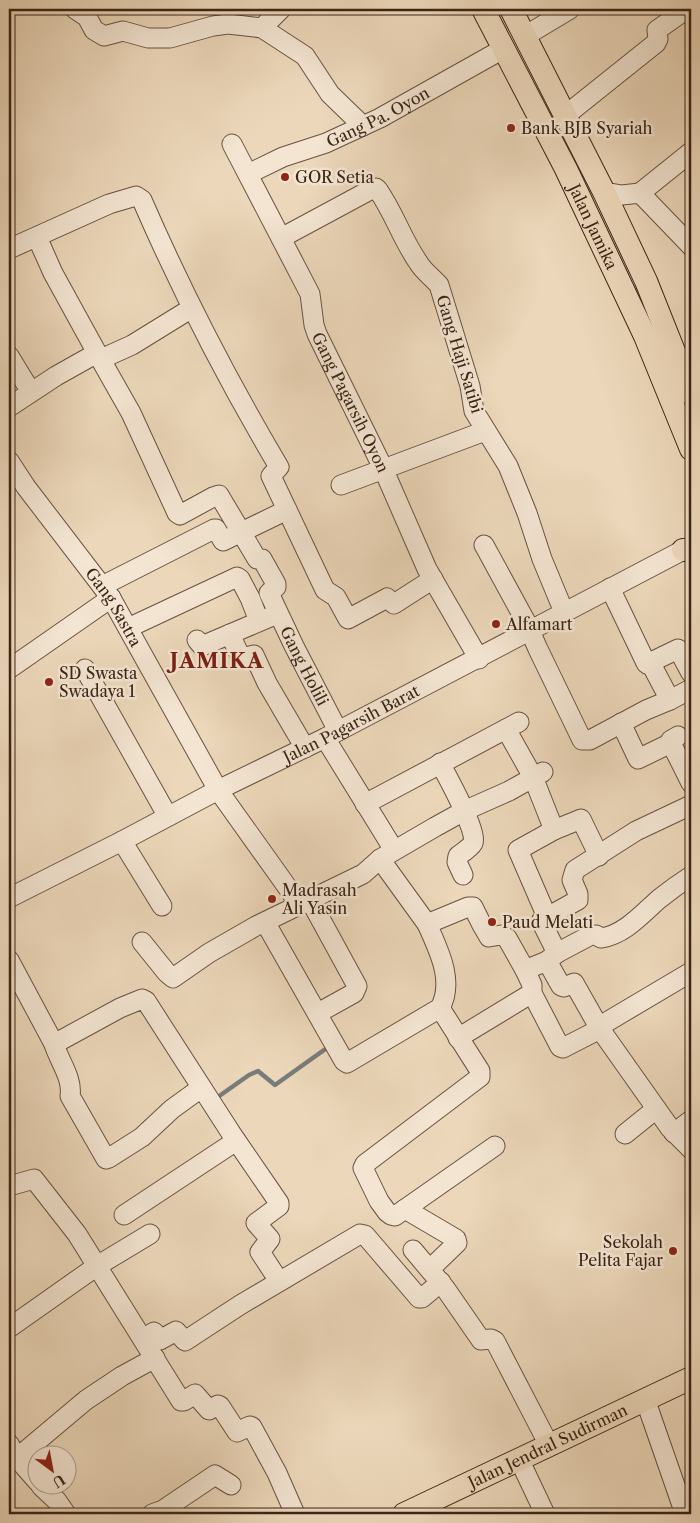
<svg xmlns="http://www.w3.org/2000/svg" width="700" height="1523" viewBox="0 0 700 1523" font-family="'Libre Caslon Text',serif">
  <rect width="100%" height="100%" fill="#ecd7ba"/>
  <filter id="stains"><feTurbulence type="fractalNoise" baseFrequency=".004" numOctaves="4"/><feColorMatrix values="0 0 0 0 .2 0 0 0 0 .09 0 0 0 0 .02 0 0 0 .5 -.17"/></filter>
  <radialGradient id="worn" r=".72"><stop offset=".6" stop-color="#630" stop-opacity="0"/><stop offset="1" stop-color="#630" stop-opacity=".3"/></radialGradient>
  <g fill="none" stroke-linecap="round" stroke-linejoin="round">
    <!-- stream -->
    <path stroke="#787c7a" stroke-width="4.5" d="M215,1099l34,-24 9,-4 17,14 56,-40"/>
    <!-- minor casing -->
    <g stroke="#675240" stroke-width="21">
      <g id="minor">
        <path d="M75,9l12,8 7,13 10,6 19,-5 25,7h22l43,-12 15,-2 34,4 43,28 25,38 33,32"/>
        <path d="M262,28l19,-19"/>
        <path d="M525,36l45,-27"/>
        <path d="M566,115l90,-72 2,-4 -1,-9 30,-21"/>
        <path id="s1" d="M232,144l78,150 4,31 3,9 65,132 45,103 52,90"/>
        <path id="s2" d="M248,174l35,-17 43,-14 54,-25 123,-69"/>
        <path d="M604,192l18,3 18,-2 51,53"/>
        <path d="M640,193l51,-41"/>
        <path d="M281,238l91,-49 4,-1 2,2c16,23 24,49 40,72 5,9 14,15 21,23l31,101 4,25 34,55 19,47 15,46 22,53"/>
        <path d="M9,249l100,-45 27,-8 6,4c40,92 86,181 137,267l-8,9 54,114 11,7 12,22 39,-21 7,6 39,-25"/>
        <path id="s3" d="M97,353l34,60 46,100 3,2 33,-18 6,-2 38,64h5l14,25v3l-7,6 25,53 44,85"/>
        <path d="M9,356l22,36"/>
        <path d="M101,359l31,-14 60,-37"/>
        <path d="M9,407l47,-31 41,-23 -44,-80 -16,-36"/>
        <path id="s4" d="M9,461l17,26 85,111 107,192 82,115"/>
        <path d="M341,485l144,-54"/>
        <path d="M484,545l42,77 12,27 44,91h8l56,-30 24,-10 21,-11"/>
        <path d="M102,586l112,-57h2l7,12 64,-31"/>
        <path d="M610,588l36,75 1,1 31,-15 13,24"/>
        <path d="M128,628l109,-51 3,2 10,19 9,23"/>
        <path d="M230,634l11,24 13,-3 13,28 38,65"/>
        <path d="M197,640l5,6 68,-29"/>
        <path d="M650,662l20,38"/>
        <path d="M9,669l102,-71"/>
        <path d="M85,669l82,146"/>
        <path d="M621,723l17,36 33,-16"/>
        <path d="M506,729l27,48 21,53 -36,20 29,67"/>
        <path d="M678,736l-7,4v3l20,40"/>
        <path d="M325,738l69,112"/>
        <path d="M440,763c7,13 38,69 33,80 -3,5 -11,10 -15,13l-1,6 6,13"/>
        <path d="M365,804l154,-82"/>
        <path d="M554,830l27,-11 18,37"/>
        <path d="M122,841l40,65"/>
        <path d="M380,859l47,65 41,-17h5l9,18 7,12 12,-2 6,3 18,32 22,-9 10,-8 -15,-30v-3l36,-20v-6l-6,-14 3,-10 61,-39 55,-26"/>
        <path id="s5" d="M9,898l113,-57 96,-51 107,-52 366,-192"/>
        <path d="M310,900l47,86 -3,7 -36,20"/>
        <path d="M265,922l79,139 3,2 93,-55c15,-27 -2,-59 -13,-84"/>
        <path d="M142,942l25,31 6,5 36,-25 47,-27 107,-52 17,-15 55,-32 29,-16 45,-20 34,-19"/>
        <path d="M557,953l34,-18h5l5,3c23,-3 41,-24 58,-39 10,-8 21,-16 32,-23"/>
        <path d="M9,960l45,84c5,17 19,34 16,52l36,63 3,-1 33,-21 30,-28 29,-21"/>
        <path d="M547,961l14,25 3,1 10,-4 26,46 70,99 21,21"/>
        <path d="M525,970l7,15v8l28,54 3,1 37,-19"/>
        <path d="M600,1026l91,-54"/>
        <path d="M458,1038l74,-45"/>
        <path d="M54,1044l66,-36 22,-9 4,2 85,132 48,70v3l-23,17 14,16 -10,13 19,29"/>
        <path d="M674,1133l17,-13"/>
        <path d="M625,1134l31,-25"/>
        <path d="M9,1186l25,-7 43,55 104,167h3l11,-7 14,16 9,-5 2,1 17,26 13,-6 2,1 25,46 18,41"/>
        <path d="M405,1209l-10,7 -4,-1 -4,-3 -8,-11 -16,-33 2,-4 115,-87v-6l-40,-63"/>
        <path d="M124,1215l112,-74"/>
        <path d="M413,1250l32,38 36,52 10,-1 4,2 54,104"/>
        <path d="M430,1269l27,-26 -1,-4 -51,-30 90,-63"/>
        <path d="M9,1328l88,-62 53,-32"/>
        <path d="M143,1339l11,-7 6,8 16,-9 9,10 55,-36 120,-71 5,1 54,63h3l19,-16"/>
        <path d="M645,1399l40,115"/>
        <path d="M9,1444l8,14 21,24"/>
        <path d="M17,1458l69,-58 36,-24 33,-18"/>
        <path d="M519,1459l26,55"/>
        <path d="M41,1486l16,15 9,13"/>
        <path d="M152,1514l11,-4 52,-35 16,10"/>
      </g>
    </g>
    <!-- major casing -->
    <g stroke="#3b2517" stroke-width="24">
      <g id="major">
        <path id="s6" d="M483,9l83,160 79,167 46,113"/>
        <path d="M511,9l93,183 42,89 45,113"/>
        <path d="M683,550h8"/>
        <path id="s7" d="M404,1514l287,-136"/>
      </g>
    </g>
    <!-- minor -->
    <use href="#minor" stroke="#f3e5d2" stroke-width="19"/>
    <!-- major -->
    <use href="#major" stroke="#ecd7ba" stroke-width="22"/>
  </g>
  <!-- markers -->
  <g fill="#8f2418" stroke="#f3e5d2" stroke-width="2">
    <circle cx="511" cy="128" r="5"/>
    <circle cx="285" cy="177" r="5"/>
    <circle cx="496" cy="624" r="5"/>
    <circle cx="49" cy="682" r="5"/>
    <circle cx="272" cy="899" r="5"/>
    <circle cx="492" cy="922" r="5"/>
    <circle cx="673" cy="1251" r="5"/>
  </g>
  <g text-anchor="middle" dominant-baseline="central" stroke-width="5" stroke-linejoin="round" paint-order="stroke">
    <!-- street labels -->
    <g font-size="16" fill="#3b2517" stroke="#f3e5d2">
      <text stroke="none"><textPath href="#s2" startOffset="142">Gang Pa. Oyon</textPath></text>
      <text stroke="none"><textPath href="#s6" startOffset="244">Jalan Jamika</textPath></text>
      <text transform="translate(460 354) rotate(73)">Gang Haji Satibi</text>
      <text stroke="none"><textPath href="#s1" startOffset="286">Gang Pagarsih Oyon</textPath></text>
      <text stroke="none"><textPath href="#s4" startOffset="180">Gang Sastra</textPath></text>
      <text stroke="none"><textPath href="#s3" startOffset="428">Gang Holili</textPath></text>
      <text stroke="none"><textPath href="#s5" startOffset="384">Jalan Pagarsih Barat</textPath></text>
      <text stroke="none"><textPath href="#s7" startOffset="159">Jalan Jendral Sudirman</textPath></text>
    </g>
    <!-- poi labels -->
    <g font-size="16" fill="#3b2517" stroke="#f3e5d2" text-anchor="start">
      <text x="521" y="128">Bank BJB Syariah</text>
      <text x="295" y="177">GOR Setia</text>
      <text x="506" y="624">Alfamart</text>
      <text x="59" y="673">SD Swasta<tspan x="59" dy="18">Swadaya 1</tspan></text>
      <text x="282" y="890">Madrasah<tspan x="282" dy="18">Ali Yasin</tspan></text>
      <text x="502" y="922">Paud Melati</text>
      <text x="663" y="1242" text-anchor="end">Sekolah<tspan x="663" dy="18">Pelita Fajar</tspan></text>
    </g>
    <!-- district labels -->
    <g font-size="21" font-weight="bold" letter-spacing="1" fill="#7a1f14" stroke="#f3e5d2">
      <text x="217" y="660">JAMIKA</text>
    </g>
  </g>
  <!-- margin -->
  <rect width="700" height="1523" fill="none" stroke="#ecd7ba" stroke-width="30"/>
  <rect x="10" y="10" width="680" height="1503" fill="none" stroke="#3b2517" stroke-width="2.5"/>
  <rect x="15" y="15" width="670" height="1493" fill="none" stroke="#3b2517"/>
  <!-- north arrow -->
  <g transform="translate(52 1470) rotate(148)"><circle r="24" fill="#f3e5d2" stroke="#a99887"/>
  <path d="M0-4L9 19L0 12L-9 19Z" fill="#8f2418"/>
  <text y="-8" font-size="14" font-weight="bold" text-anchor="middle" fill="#3b2517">U</text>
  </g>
  <rect width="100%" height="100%" filter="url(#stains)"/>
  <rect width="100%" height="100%" fill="url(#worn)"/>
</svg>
